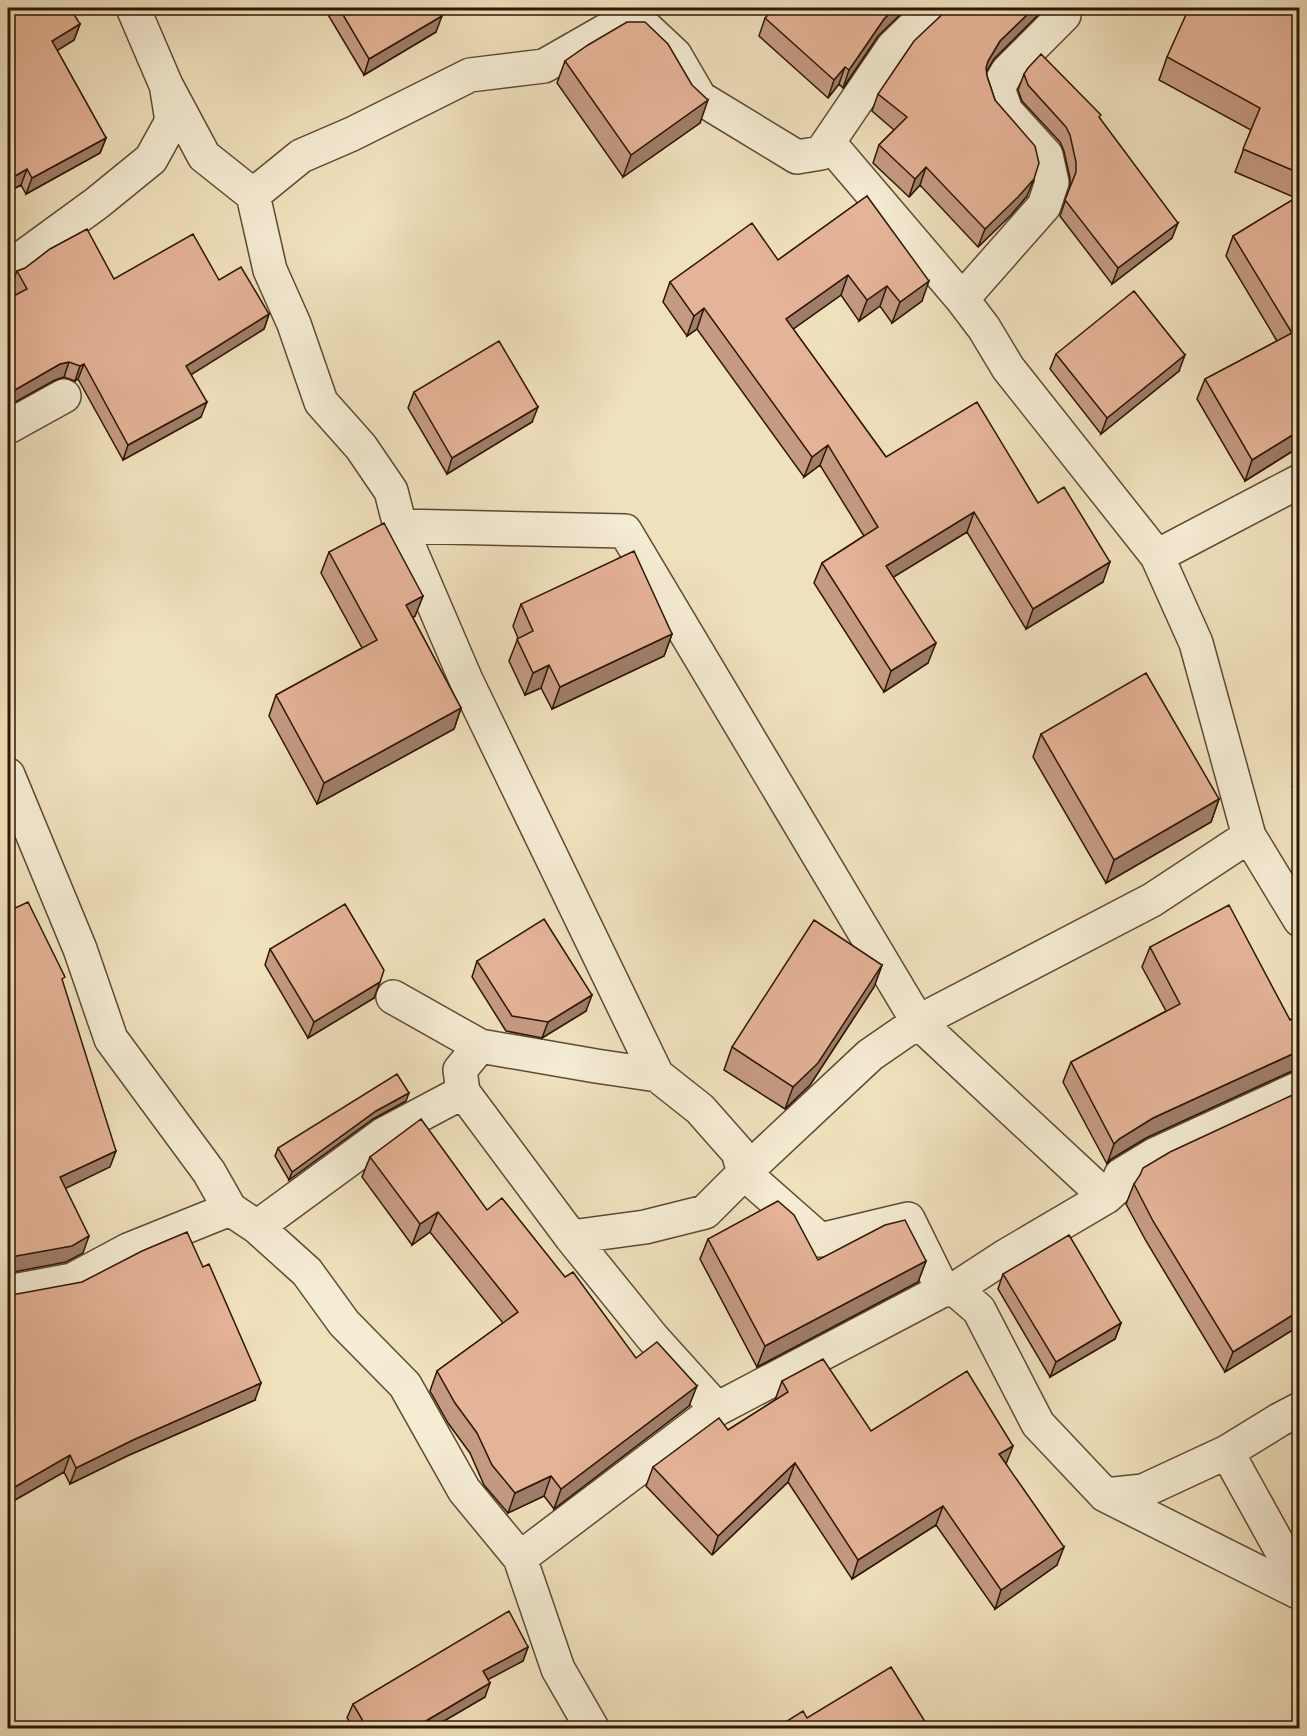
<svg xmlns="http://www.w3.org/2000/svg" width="1307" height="1736" viewBox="0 0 1307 1736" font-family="'Libre Caslon Text',serif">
  <rect width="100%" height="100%" fill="#f0e1bd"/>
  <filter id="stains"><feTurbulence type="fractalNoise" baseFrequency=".00333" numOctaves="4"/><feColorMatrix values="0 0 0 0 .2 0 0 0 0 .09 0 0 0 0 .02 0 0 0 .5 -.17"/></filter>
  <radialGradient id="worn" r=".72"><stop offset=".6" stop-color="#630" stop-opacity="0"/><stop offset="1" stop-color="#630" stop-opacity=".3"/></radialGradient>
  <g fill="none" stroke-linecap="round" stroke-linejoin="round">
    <!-- street casing -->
    <g stroke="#5d4a33" stroke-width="36">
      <path id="street" d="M133,8l33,77 38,71 49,39 17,75 24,54 27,78 40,45 30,44 9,35 66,154 191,395 43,34 38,43 6,21 76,67 88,-21 35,71 12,-1 24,21 59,114 67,71 195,98
        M1064,8v7l-57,57 -9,16 8,23 40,44 6,27 -8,24 -82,93 22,29 24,40 149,188 39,87 53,193 51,84
        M829,143l133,156
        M253,195l48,-39 51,-22 118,-59 74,-9 70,-40h30l31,29 25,43 97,59 24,-4 72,-106 40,-39
        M8,268l89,-65 54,-44 21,-38 -5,-31
        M8,427l56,-31
        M400,526l225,5 293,491 188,175
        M1157,556l143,-75
        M8,775l72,174 31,90 98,133 21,37 27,18 50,45 37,51 61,62 59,105 56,68 38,111 34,59
        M393,997l87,49 116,20 61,9
        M480,1046l-20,24 3,22 108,145 81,100 65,72
        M257,1227l127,-93 79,-42
        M571,1237l74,-10 60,-15 39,-39 126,-118 48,-33 234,-122 97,-64
        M955,1289l49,-32 102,-60 10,-9 5,-13 33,-20 146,-67
        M8,1292l64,-12 56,-30 102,-41
        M1227,1452l73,132
        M1105,1495l38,-4 84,-39 52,-32 21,-11
        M520,1558l197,-149 226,-119"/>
    </g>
    <!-- street -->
    <use href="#street" stroke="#f5ecd4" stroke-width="33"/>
  </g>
  <!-- wall -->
  <path fill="#c59a82" stroke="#2c1705" stroke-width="1.5" d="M324,8h113l-1,24 -72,43z
    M1299,16v183l-2,-1 2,4v245l-54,34 -48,-82 8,-20 72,-38 -51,-85 7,-20 63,-38 -61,-26 16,-42 -92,-50 8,-23z
    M8,17l72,7 -6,16 -17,10 49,88 -6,15 -74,41 -5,-9 -13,7z
    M765,18l113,18 -35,52 -4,-4 -11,14 -69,-62z
    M994,59l-8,12 1,5 40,120 -16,19 -33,32 -58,-62 -11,12 -36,-34 6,-18 15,-15 -22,-19 6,-17z
    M565,61l135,62 -77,54 -66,-94z
    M1024,74l76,45 72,119 -60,46 -52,-68 10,-29v-9l-6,-27 -4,-9 -38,-41 -4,-11z
    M867,196l55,105 -30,22 -12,-17 -21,15 -18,-26 -48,34 93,128 152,46 65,79 -77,47 -59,-97 -74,45 35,86 -44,29 -70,-109 8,-20 42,-27 -44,-71 -16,12 -107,-148 -10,7 -24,-34 7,-20 108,-22z
    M17,271l97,8 105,1 50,34 -5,15 -73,45 10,43 -78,43 -45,-81 -3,2 -11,-4 -9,3 -44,-94z
    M1056,354l123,17 -78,63 -51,-65z
    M414,392l118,30 -85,52 -39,-66z
    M329,552l94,44 -8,20 -2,2 48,90 -7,21 -137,75 -48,-88 7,-21 86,-47 -41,-75z
    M521,604l151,30 -8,22 -112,53 -11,-21 -16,7 -16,-34 9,-23 -5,-12z
    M1041,734l178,65 -8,23 -105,61 -73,-126z
    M1299,767v26l-7,-6z
    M1150,947l140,73 9,-5v55l-7,1 -146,67 -35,21 -4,5 -44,-82 8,-20 95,-51 -24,-44z
    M270,949l104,49 -66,40 -43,-73z
    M477,961l109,50 -44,27 -36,-7 -34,-54z
    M882,965l-8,22 -64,98 -25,24 -61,-39 8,-23z
    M406,1101l-33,18 -84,61 -14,-24 3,-8z
    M370,1157l117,53 78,67 71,81 53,48 -135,103 -10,-13 -36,17 -24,-28 -14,-32 -22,-30 -18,-32 7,-20 66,-48 -73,-91 -18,13 -50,-68z
    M1134,1184l165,142 -74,46 -79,-131 -20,-37z
    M708,1239l110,21 108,1 -8,21 -161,85 -57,-108z
    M1003,1274l118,49 -6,16 -65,38 -52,-88z
    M8,1293l247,107 -128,56 -57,28 -6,-12 -56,32z
    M782,1381l89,50 135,33 51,101 -62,44 -59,-84 -84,54 -64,-97 -76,73 -66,-69 7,-19 75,-37 47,-30z
    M1299,1479v19l-4,-7z
    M528,1647l-5,14 -35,18 -3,18 -53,31h-78l-7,-10 6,-14z"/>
  <!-- shaded-wall -->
  <path fill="#a07d6a" stroke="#2c1705" stroke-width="1.5" d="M895,8h12l-29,28 -35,52 6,-18 35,-51z
    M1034,8h11l-51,51 -12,20 6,-18 12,-20z
    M442,16l-6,16 -72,43 5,-16z
    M80,24l-6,16 -27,17 5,-16z
    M845,67l-6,17 -11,14 6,-18z
    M708,100l-8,23 -77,54 8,-22z
    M106,138l-6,15 -74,41 6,-16z
    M926,167l-6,18 -11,12 6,-18z
    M27,169l-6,16 -13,7v-12z
    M1034,179l-7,17 -16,19 -33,32 7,-18z
    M1178,223l-6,15 -60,46 6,-16z
    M848,275l-7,20 -62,44 7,-20z
    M929,281l-7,20 -30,22 8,-21z
    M887,286l-7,20 -21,15 8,-21z
    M704,308l-7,21 -10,7 7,-20z
    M269,314l-5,15 -83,52 5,-15z
    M1185,355l-6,16 -78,63 6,-16z
    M69,362l-5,15 -9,3 -47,26v-12l52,-30z
    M84,364l-6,15 -3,2 5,-15z
    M207,402l-6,15 -78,43 5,-15z
    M538,407l-6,15 -85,52 5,-16z
    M1299,431v16l-54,34 7,-21z
    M828,445l-8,20 -16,12 8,-20z
    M974,512l-7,20 -88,54 7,-20z
    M1110,562l-7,20 -77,47 7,-20z
    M423,596l-8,20 -17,10 8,-21z
    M672,634l-8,22 -112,53 8,-22z
    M936,643l-8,20 -44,29 7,-21z
    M549,665l-8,23 -16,7 8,-22z
    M461,708l-7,21 -137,75 7,-21z
    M1219,799l-8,23 -105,61 8,-23z
    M882,965l-8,22 -64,98 -25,24 8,-22z
    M380,982l-6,16 -66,40 6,-16z
    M592,995l-6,16 -44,27 6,-16z
    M1299,1051v19l-7,1 -146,67 -35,21 -4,5 7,-20 5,-5 34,-21z
    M409,1093l-3,8 -33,18 -84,61 3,-8 84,-61z
    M116,1151l-6,16 -56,27 6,-17z
    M438,1212l-8,20 -18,13 8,-21z
    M89,1236l-6,17 -17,9 -58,11v-14l3,-2z
    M926,1261l-8,21 -161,85 8,-21z
    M1299,1311v15l-74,46 8,-20z
    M1121,1323l-6,16 -65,38 6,-15z
    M261,1383l-6,17 -128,56 -57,28 6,-16 57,-28z
    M697,1386l-8,20 -135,103 7,-20z
    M1013,1446l-7,18 -7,-10z
    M70,1455l-6,17 -56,32v-13z
    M795,1463l-7,19 -76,73 6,-19z
    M551,1476l-7,20 -36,17 7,-20z
    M943,1506l-7,19 -84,54 6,-19z
    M1064,1547l-7,18 -62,44 6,-19z
    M528,1647l-5,14 -45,24 5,-14z
    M490,1683l-5,14 -53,31h-18z"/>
  <!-- building -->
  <path fill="#e5b397" stroke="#2c1705" stroke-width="1.5" d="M23,8h47l10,16 -28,17 54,97 -74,40 -5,-9 -19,11v-163z
    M339,8h98l5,8 -73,43z
    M775,8h120l-11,11 -35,51 -4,-3 -11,13 -69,-62z
    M949,8h85l-34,33 -12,20 -2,7 1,8 8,24 40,46 4,17 -5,16 -16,18 -33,32 -59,-62 -11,12 -36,-34 28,-28 -29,-23 36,-53z
    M1189,8h91l19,8v157l-56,-24 17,-41 -93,-51z
    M627,22h18l23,22 24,41 16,15 -77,55 -66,-94 23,-16z
    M1041,54l60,61 -2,2 79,106 -60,45 -53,-68 11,-28v-10l-6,-27 -4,-8 -38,-42 -4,-11 4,-6z
    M867,196l62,85 -29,21 -13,-16 -20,14 -19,-25 -62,44 100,138 91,-55 61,101 26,-16 46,75 -77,47 -59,-97 -88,54 50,77 -45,28 -69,-108 56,-36 -50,-82 -16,12 -108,-149 -10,8 -24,-34 82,-59 26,37z
    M1297,197l2,5v188l-3,2 3,4v35l-47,29 -47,-81 87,-46 -59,-97z
    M87,229l27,50 79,-45 26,46 22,-13 28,47 -83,52 21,36 -79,43 -44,-81 -4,2 -11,-4 -9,2 -52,30v-95l19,-10 -10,-18 8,-3 25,-19z
    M1134,291l51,64 -78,63 -51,-64z
    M499,341l39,66 -86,51 -38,-66z
    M384,523l39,73 -17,9 55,103 -137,75 -48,-88 101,-55 -48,-88z
    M634,551l38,83 -112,53 -11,-22 -16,8 -16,-34 16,-8 -12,-27z
    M1146,673l73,126 -105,61 -73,-126z
    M28,902l37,75 -3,2 54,172 -56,26 29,59 -17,10 -61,11 -3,2v-352l1,4z
    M345,904l39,66 -4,12 -66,40 -44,-73z
    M1229,905l61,115 9,-5v36l-146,67 -34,21 -5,5 -43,-82 109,-58 -30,-57z
    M544,919l48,76 -44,27 -36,-6 -35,-55z
    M814,920l68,45 -64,98 -25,24 -61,-40z
    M397,1074l12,19 -33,18 -84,61 -14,-24z
    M1299,1092v219l-66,41 -80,-131 -19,-37 6,-9 3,-7 27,-16z
    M421,1119l66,91 15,-12 63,79 8,-5 63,86 21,-16 40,44 -136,103 -10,-13 -36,17 -23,-28 -15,-32 -22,-30 -18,-32 81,-59 -80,-100 -18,12 -50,-67z
    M778,1201l16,14 24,45 67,-35 20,-5 21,41 -161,85 -57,-107z
    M187,1232l16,35 6,-3 52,119 -128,57 -57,28 -6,-13 -62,36v-198l9,1 65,-12 60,-31z
    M1069,1235l52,88 -65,39 -53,-88z
    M823,1359l48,72 96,-60 46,75 -14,8 65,93 -63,43 -58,-84 -85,54 -63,-97 -77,73 -65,-69 66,-49 9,12 60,-38 -6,-11z
    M509,1611l19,36 -45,24 7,12 -76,45h-47l-14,-24z
    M891,1667l38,61h-153l27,-17 4,7z"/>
  <!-- margin -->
  <rect width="1307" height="1736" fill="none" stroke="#f0e1bd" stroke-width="30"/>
  <rect x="9" y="9" width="1289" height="1718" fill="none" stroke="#2c1705" stroke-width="3"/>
  <rect x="15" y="15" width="1277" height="1706" fill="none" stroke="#2c1705" stroke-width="1.5"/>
  <rect width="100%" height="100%" filter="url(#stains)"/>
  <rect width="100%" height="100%" fill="url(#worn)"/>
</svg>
